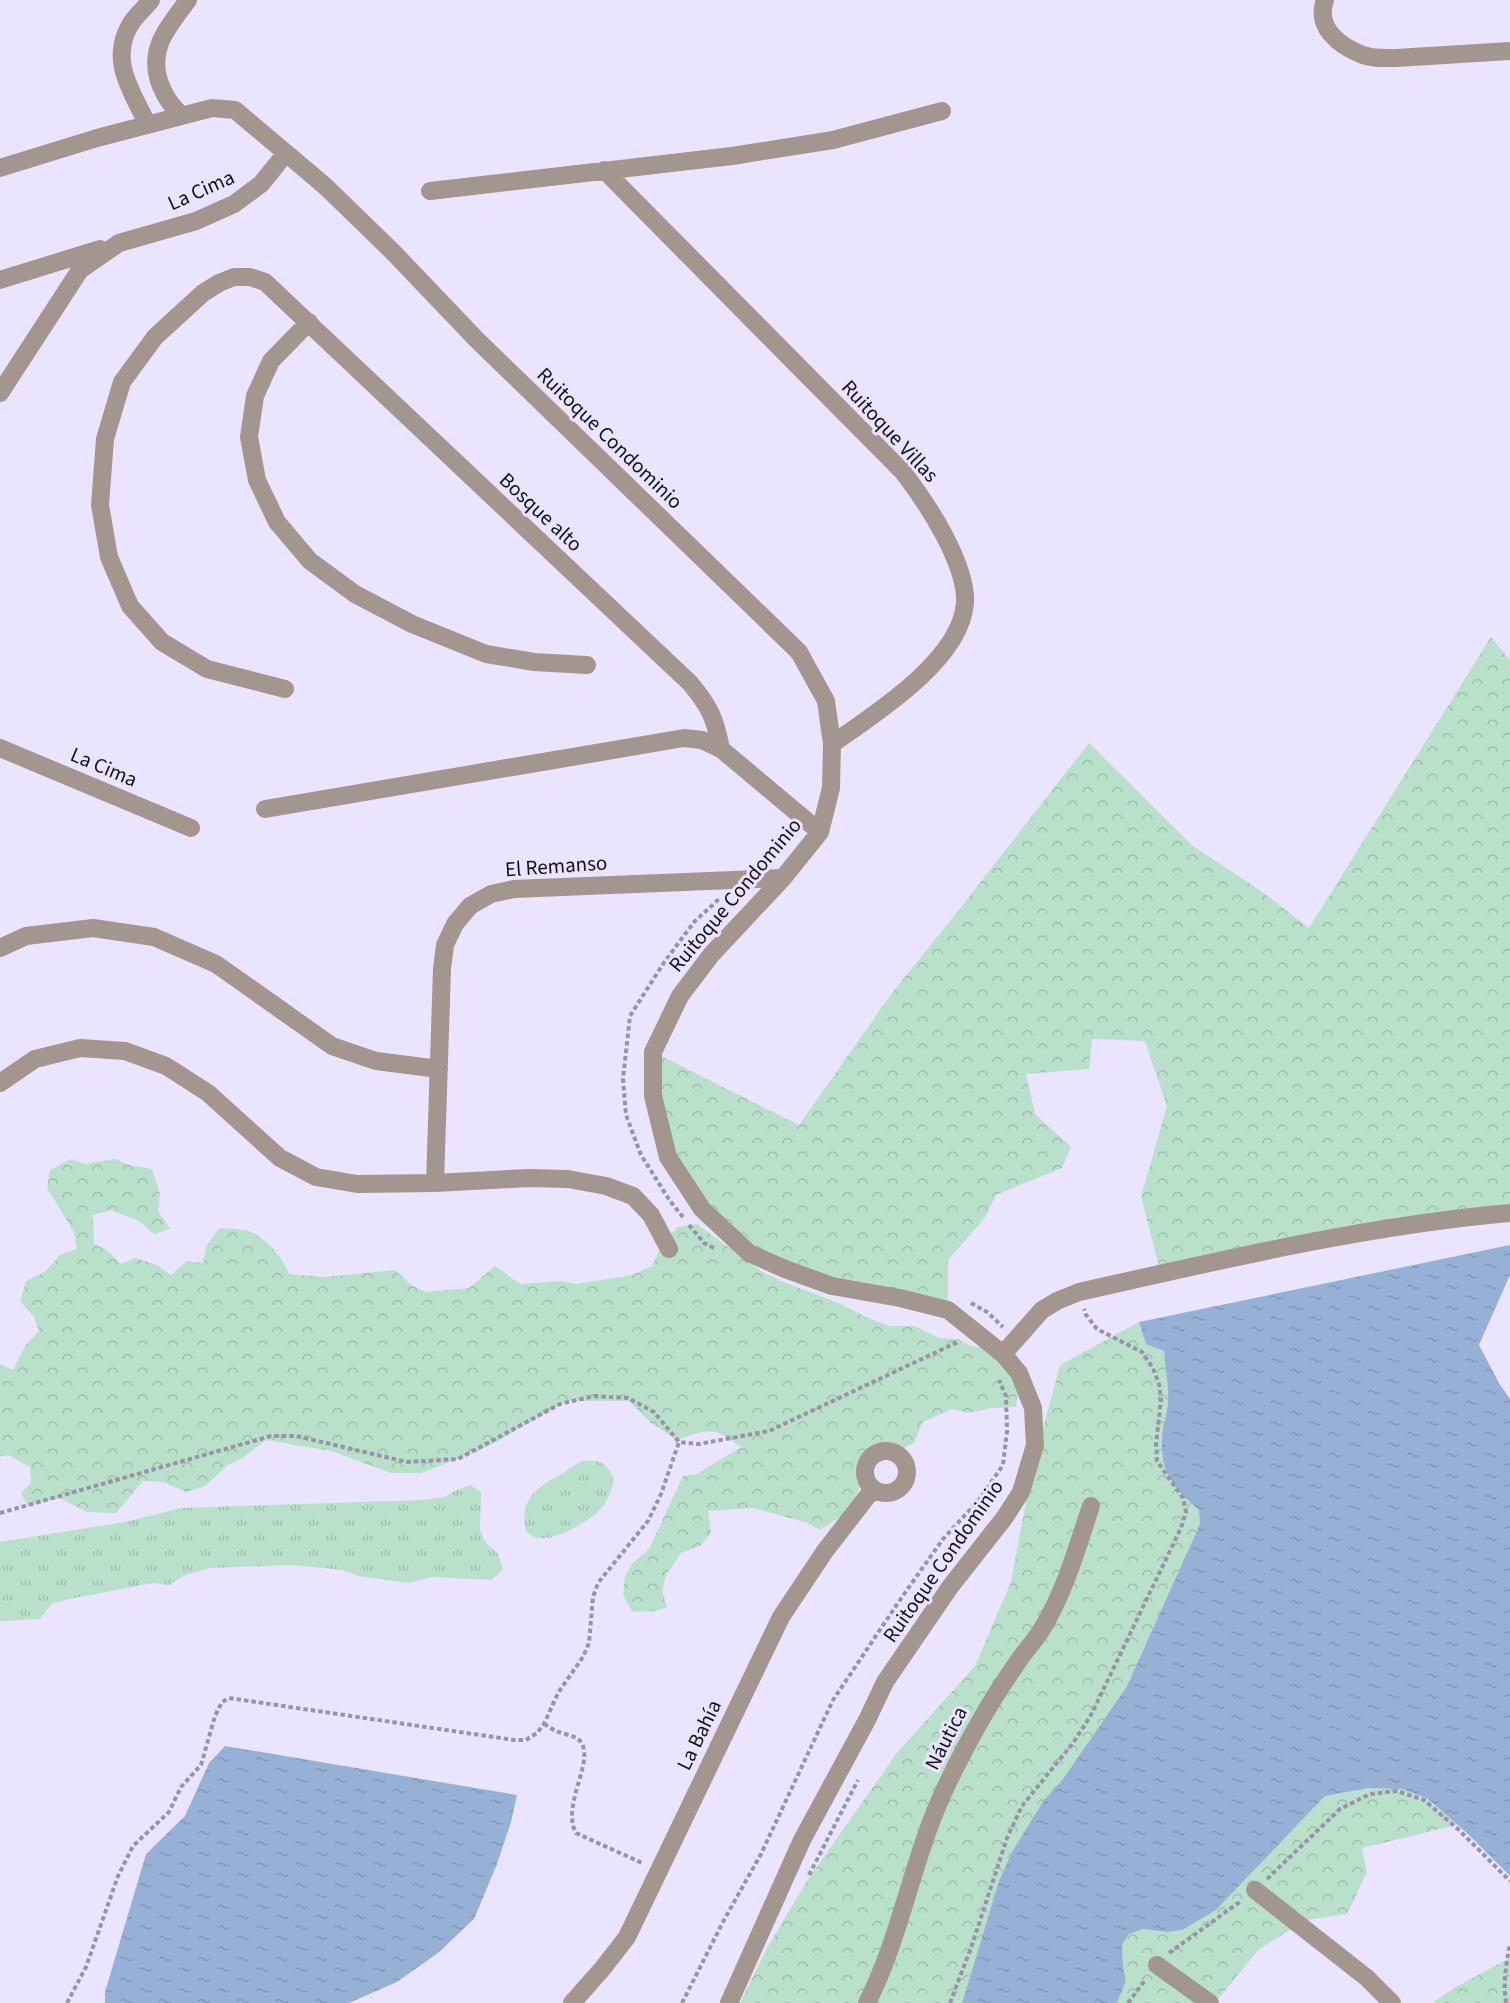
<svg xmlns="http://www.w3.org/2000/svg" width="1510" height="2003" viewBox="0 0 1510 2003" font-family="'Source Sans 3',sans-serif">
  <defs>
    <pattern id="grass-tufts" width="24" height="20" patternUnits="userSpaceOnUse" patternTransform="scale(1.5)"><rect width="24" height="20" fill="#b9e0ca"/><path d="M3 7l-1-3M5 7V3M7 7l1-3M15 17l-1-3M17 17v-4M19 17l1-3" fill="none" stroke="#9ebfad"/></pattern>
    <pattern id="forest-crowns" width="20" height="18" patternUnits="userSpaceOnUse" patternTransform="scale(1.5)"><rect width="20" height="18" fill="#b9e0ca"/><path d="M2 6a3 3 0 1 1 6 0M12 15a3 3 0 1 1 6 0" fill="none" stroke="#9ebfad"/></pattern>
    <pattern id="water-ripples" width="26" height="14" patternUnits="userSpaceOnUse" patternTransform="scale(1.5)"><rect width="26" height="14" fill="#97b1d6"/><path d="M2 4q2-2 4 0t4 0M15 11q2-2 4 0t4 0" fill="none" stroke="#8197b7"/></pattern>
  </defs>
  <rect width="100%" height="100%" fill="#ebe4fe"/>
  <!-- grass -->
  <path fill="url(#grass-tufts)" d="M583,1461c18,-1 24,2 31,18 -2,9 -5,19 -10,26 -11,15 -48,36 -66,33 -4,0 -8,-4 -12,-6 -7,-34 10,-44 37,-59 7,-4 12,-9 20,-12z
    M470,1485l11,7 -1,39 6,12 12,11 5,16 -12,10 -59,-3 -25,6 -48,-7 -16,-6 -51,-5 -82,3 -25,7 -16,10 -16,-2 -79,15 -23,6 -11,15 -40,2v-79l125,-20 56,-14 242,-8 22,-3 9,-6z"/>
  <!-- forest -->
  <path fill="url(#forest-crowns)" d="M1491,637l19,23v555l-349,59 -20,-77 26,-91 -22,-65 -53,-2 -3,30 -63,5 9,40 36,33 -9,21 -66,27 -12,24 -36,41v50l-48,-12 -151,-45 -81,-96 -15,-105 146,73 93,-132 66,-82 131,-168 104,103 68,45 48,37z
    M71,1159l14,5 30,-5 14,6 23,4 8,25 -2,17 12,18 -16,5 -15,-13 -28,-11 -18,5 1,29 13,6 14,14 14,-6 22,7 14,10 16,-14 16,2 3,-16 13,-19c9,1 21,0 30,3 16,6 34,27 40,43l35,3 71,-7 16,15 15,7 43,-4 26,-22 25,18 40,-3 17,3 55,-9 20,-9 9,-19 16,-20 20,-3 64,47 20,10 60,23 25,13 23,9h26l24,12 20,1 11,7 18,2 17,18 13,25 -2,16 -24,1 -24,5 -16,-4 -29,13 -9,21 -30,14 -15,10 -20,44 -29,19 -15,-8 -52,-14 -45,3 3,22 -11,13 -19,7 -15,22 -4,16 5,16 -11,4 -24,1 -9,-17 2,-19 7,-12 17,-15 34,-73 14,-2 44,-27c-27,-21 -32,-18 -64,-7l-26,-17 -22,-22h-63l-68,40 -20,10 -57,22h-30l-60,-22 -65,-11 -24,18 -14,7 -23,21 -19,6 -23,-10 -20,-1 -27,32 -29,-1 -28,-14 -31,8 -7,-13 10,-10 -1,-16 -22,-12 -8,2v-93l13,6 12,-24 14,-15 -5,-14 -14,-16 6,-20 20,-10 14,-16 17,-6 -3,-17 -27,-44 3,-18z
    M1139,1322l7,21 18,8c1,16 5,35 4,51 -1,12 -6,25 -6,37 -2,33 13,50 37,71l1,14 -73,162 -64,93 -19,21 -31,50 -14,31 -37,122h-222l26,-53 39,-66 91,-130 79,-88 36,-84 21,-113 28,-104z
    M1369,1788l33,1 26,11 29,25 -95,23 5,24 -20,42 -40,6 -48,29 -44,54h-98l9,-22 -3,-15 -1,-21 7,-11 14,-5 24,3 49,-22 109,-114z
    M1510,1958v45h-78l24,-16z"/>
  <!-- water -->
  <path fill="url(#water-ripples)" d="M1510,1245v30l-31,70 20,38 11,16v477l-41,-41 -41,-36 -26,-10 -33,-1 -44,8 -109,114 -34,20 -15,2 -24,-3 -14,5 -7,11 1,21 3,15 -9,22h-155l37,-122 14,-31 31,-50 19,-21 64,-93 73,-162 -1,-14c-24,-21 -39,-37 -37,-71 0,-12 5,-24 6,-37 1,-16 -3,-34 -4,-51l-18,-7 -7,-22z
    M225,1746l292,49 -6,27 -14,42 -23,55 -36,34 -41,29 -48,21h-244v-11l41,-138 39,-38 24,-53z"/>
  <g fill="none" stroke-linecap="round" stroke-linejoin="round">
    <!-- path -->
    <path stroke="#9993a7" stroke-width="4" stroke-dasharray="4.5 3" stroke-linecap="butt" d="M683,1217l-13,-16 -29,-46 -15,-40 -3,-36 7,-63 33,-52 31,-42 25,-23
      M689,1225l15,18 10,5
      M971,1303l16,9 16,15
      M0,1513l271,-77h25l111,26 51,-3 102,-55 34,-8 34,2 26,14 25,30 20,2 70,-13 191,-90
      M544,1724c4,2 8,5 12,7 7,3 16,4 22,8 21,17 -18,65 -2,94l66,30
      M809,1875l49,-95
      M1267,1879l73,-70 30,-15 27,-3 27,9 35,30 51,51
      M1169,1953l72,-52
      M67,2003l19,-36 32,-91 15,-30 36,-34 12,-25 20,-22 14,-49 7,-14 7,-4 285,42h12l11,-7 7,-9 14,-31 25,-36 6,-14 4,-46 5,-14 50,-62 13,-27 18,-52
      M682,2003l42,-83 37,-66 72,-154 69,-103 41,-58 36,-39 24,-35 4,-34 -1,-35 -7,-16
      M950,2003l22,-58 35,-107 15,-32 51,-63 18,-28 90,-187 5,-16 -3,-14 -26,-37 -1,-16 5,-46 -2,-15 -6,-16 -11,-16 -45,-23 -11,-14 -2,-6
      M1128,2003l18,-24
      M1506,2003c-3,-20 0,-39 4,-59"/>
    <!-- minor -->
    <path stroke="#a3968e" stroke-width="18" d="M1325,0c-10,27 14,46 38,55 10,4 22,3 33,3l114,-7
      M182,116c-12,-12 -17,-19 -23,-35 -11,-34 11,-56 29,-81
      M148,125c-16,-33 -39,-64 -18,-100 5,-9 15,-17 21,-25
      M0,168l97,-30 115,-30 23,2 90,76 68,66 84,88 322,312 27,49 6,43 -1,44 -11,44 -37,46 -72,77 -31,41 -27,56v44l15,61 34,52 47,44 36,16 47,17 68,12 48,12 55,44 16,19 14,35 2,37 -14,47 -16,25 -55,70 -65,95 -18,38 -65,120 -73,163
      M604,170l299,302c24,31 64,92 62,131 -4,57 -90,111 -133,141
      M430,191l302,-35 101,-16 109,-29
      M0,280l100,-31
      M309,322l-38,39 -16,35 -6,41 8,43 20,42 33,39 45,33 57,30 74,30 48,8 53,3
      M0,393l80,-123 39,-27 77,-22 38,-17 27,-20 25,-31
      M285,689l-78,-20 -45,-27 -32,-36 -21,-49 -9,-52 5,-66 17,-57 33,-45 48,-44 16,-10 15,-6h16l15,5 425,401c20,24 25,35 31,66
      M0,748l191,80
      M265,809l419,-71 18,2 19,9 99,83
      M0,948l26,-12 67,-8 61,9 62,27 116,82 44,15 63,8
      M0,1083l35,-24 45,-11 45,3 41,15 42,27 72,65 36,19 41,7 78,-1 94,-5 39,1 38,7 27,10 18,19 18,34
      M435,1183l7,-214 3,-24 10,-21 15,-18 21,-12 23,-5 269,-11
      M1003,1354l39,-44 15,-9 22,-9c143,-32 285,-66 431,-79
      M865 1472a21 21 0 1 1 42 0a21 21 0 1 1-42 0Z
      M1255,1890l112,88 25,25
      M1157,1965l53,38
      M572,2003l31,-35 24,-31 154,-320 44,-66 48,-62
      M867,2003c34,-67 45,-142 76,-210 21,-45 44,-87 72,-127 8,-13 19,-24 27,-37 23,-38 35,-81 49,-123"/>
  </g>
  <g text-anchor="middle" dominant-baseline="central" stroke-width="6" stroke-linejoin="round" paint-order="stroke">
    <!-- street labels -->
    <g font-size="21" fill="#15121d" stroke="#ebe4fe">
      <text transform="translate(201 190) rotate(-24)">La Cima</text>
      <text transform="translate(890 431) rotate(47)">Ruitoque Villas</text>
      <text transform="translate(610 438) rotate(44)">Ruitoque Condominio</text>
      <text transform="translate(541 512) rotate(43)">Bosque alto</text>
      <text transform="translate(104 767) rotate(23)">La Cima</text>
      <text transform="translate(556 866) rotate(-4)">El Remanso</text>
      <text transform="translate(735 895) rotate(-50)">Ruitoque Condominio</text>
      <text transform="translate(943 1561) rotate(-55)">Ruitoque Condominio</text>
      <text transform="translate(699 1735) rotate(-64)">La Bahía</text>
      <text transform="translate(946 1738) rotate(-63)">Náutica</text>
    </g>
  </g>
</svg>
